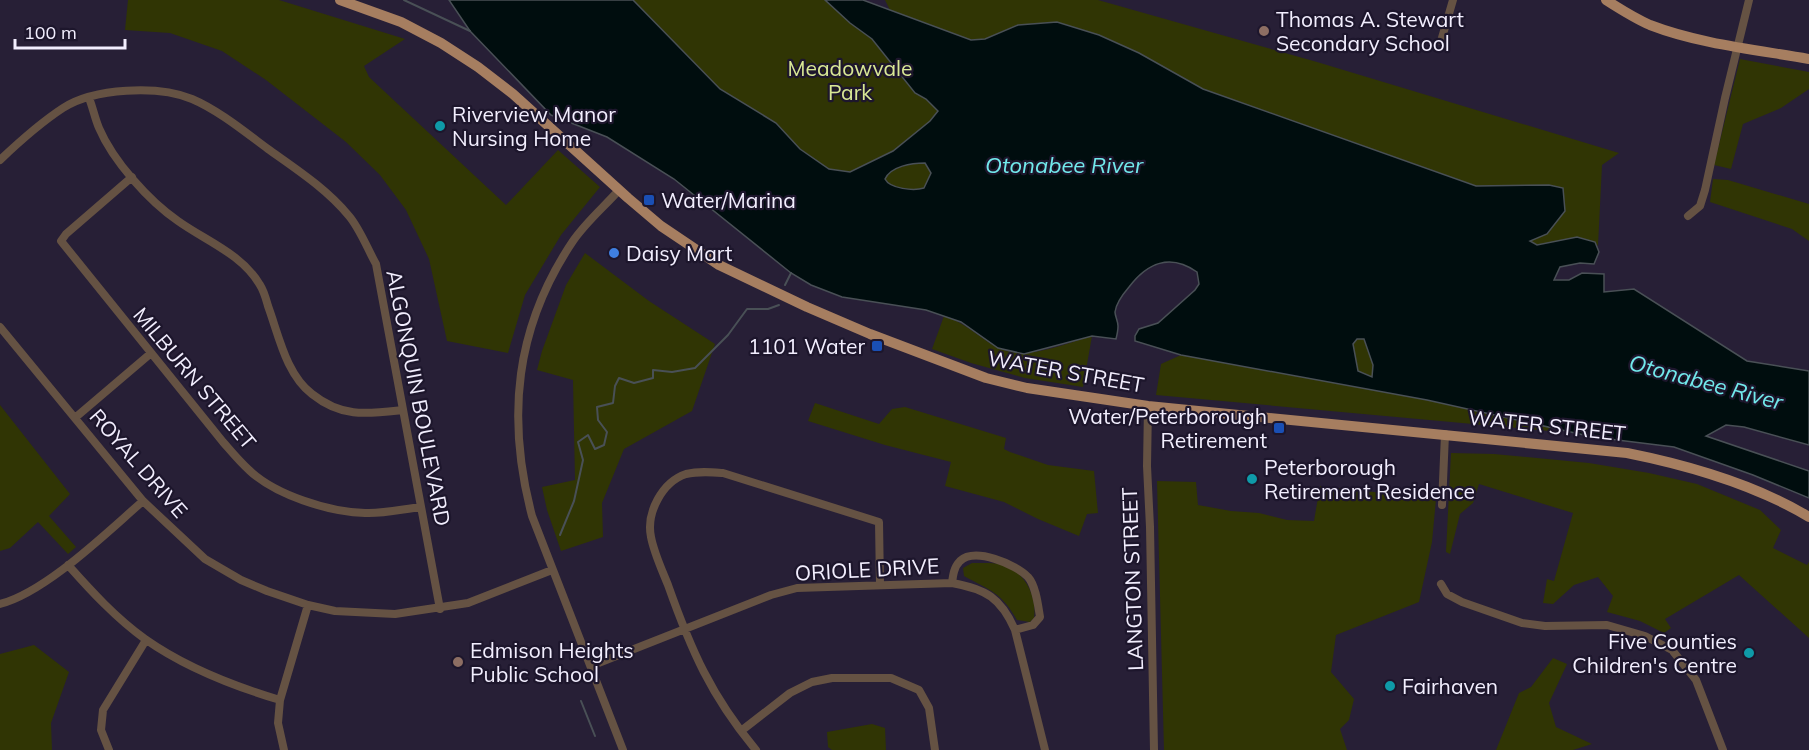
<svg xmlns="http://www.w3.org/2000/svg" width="1809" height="750" viewBox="0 0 1809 750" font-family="Mulish,sans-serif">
  <rect width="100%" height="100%" fill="#271f36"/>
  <!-- green -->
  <path fill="#303504" d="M128,0h151l126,39 -41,27 5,11 137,128 52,-55 42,37 -39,48 -36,60 -17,58 -61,-12 -18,-82 -23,-49 -26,-35 -34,-33 -80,-62 -44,-29 -52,-18 -45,-3z
    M633,0h192l25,23 22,16 43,54 11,6 12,12 -8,10 -37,30 -43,21 -21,-3 -29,-20 -24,-26 -56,-34z
    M885,0h213l219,62 302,91 -17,12 -4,81 -3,-4 -18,-5 -40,8 -5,-1 -3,-4 20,-55 -73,1 -273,-97 -64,-36 -40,-18 -42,-13 -39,3 -33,14 -14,1 -80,-28z
    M1740,59l69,13v17l-28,19 -38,16 -12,45 -17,-4z
    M925,163l6,10 -7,15c-10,3 -34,1 -39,-9 6,-13 27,-15 40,-16z
    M1713,179l15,1 81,24v37l-17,-12 -82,-27z
    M585,253l64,48 66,43 -23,67 -68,38 -22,54 1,34 -42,14 -14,-41 -5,-23 33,-7 -2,-100 -36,-10 5,-19 24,-66z
    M944,316c23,8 32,19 52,31 28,15 68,-3 96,-11l-9,51 -58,-9 -54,-15 -39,-14z
    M1357,339h7l9,26 -1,12 -14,-6 -5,-27z
    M1181,355l246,45 125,28 -3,3 -32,-3 -361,-33 5,-31z
    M815,403l64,21 13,-15 13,-2 101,31 -2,11 6,3 38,13 46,6 4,42 -11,1 -8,22 -41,-17 -34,-17 -59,-16 6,-24 -66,-17 -77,-24z
    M0,405l70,89 -21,22 27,31 -8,7 -30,-32 -28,26 -10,3z
    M1451,453l43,1 95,9 60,10 48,11 63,26 21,20 -8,18 34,17 2,-3v76l-70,-63 -74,44 6,9 -7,5 -24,-12 -33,-9 6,-16 -15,-19 -24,8 -21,19 -10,-1 4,-24 7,2 19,-68 -94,-29 -6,19 -13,11 -10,40 -4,-2z
    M1157,481l39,1 2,23 33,6 28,2 28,7 27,1 6,-35 116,13 -4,43 -13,60 -83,33 -5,37 23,27 -5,21 -9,9 7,21h-183z
    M972,563c11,0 24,-1 34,3 20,8 31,31 28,52l-4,4 -13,-2c-16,-28 -26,-29 -53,-44l-1,-8z
    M34,645l35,27 -18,51 1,27h-52v-96z
    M1553,658l14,6 -18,39 7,24 36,17 -19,6h-77l23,-57 12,-6z
    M872,724l13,4 1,22h-54l-4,-3 -1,-15z"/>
  <!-- water -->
  <path fill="#000d0e" stroke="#495056" stroke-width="1.5" fill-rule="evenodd" d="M449,0h184l87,89 56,34 24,26 29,20 21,3 43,-21 37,-30 8,-10 -12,-12 -11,-6 -43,-54 -22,-16 -25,-23h38l108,40 14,-1 33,-14 39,-3 42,13 40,18 64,36 273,97 73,-1 14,3 2,23 -18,23 -17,7 7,4 40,-8 18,5 4,10 -5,12 -14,-1 -20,4 -6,13h15l13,-7 22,1v18l30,-3 113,72 62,10v74l-65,-18 -18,-2 -20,11 103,35v27l-56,-23 -79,-28 -81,-10 -166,-37 -246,-45 -46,-14v-5l4,-7 19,-6 37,-33 4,-6 -2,-12c-27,-19 -50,-9 -68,15 -6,7 -13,16 -14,25 0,4 3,9 3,14 0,4 -1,9 -2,13l-24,-3 -68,18 -26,-6 -37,-26 -35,-12 -84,-13 -31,-12 -20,-12 -117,-94 -67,-42 -56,-22 -81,-84zM925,163l6,10 -7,15c-10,3 -34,1 -39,-9 6,-13 27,-16 40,-16zM1357,339h7l9,26 -1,12 -14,-6 -5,-27z"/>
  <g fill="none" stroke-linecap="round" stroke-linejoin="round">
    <!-- stream -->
    <path stroke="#495056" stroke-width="2" d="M404,0l66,31
      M785,285l6,-12
      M560,535l14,-34 9,-41 -5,-18 10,-7 7,14 9,-4 3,-13 -9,-12 -1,-13 16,-4 2,-17 4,-8 15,5 19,-5v-8l19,2 23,-4 33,-33 19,-26h21l11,-4
      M581,701l14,35"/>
    <!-- minor -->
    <path stroke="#655243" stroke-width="8" d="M1441,41l12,-41
      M89,98c4,10 6,21 10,30 14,33 50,73 79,93 28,20 64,33 82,64 4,6 6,14 8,21 11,30 18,68 44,88 30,24 55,20 91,16
      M0,160c20,-19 40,-37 63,-52 31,-20 95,-23 129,-9 26,11 53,33 76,50 28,20 59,40 81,67 11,13 18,32 27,48l64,345
      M132,177l-66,57 -5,7 162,201c8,9 16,19 26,28 26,25 80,42 116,43 18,1 38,-4 56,-6
      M619,190c-15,17 -33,32 -46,51 -58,86 -67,176 -41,275l91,234
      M1688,216l12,-10 5,-16 20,-92 24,-98
      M0,327l143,174 62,58 36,21 26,11 41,14 27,6 60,3 73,-11 84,-33
      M1148,406l-1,60 3,61 4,223
      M76,417l74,-63
      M1442,505l3,-71
      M68,565c24,27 48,53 77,74 41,29 88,47 135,61
      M952,583c1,-8 2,-16 8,-22 15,-14 55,3 68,16 8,9 10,28 12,40l-7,8 -18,5
      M1441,584l6,10 15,8 60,21 23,3 62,-1 38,11 27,14 24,30 27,70
      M0,604c46,-12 106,-71 143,-103
      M591,666l180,-71 26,-7 155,-5c34,6 49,15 63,47l30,120
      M741,731l49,-38 22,-11 20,-4h59l28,12 10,18 6,42
      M109,750l-8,-20 2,-20 43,-70
      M284,750l-6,-27 2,-23 28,-95
      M756,750c-45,-54 -65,-100 -88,-165 -6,-15 -14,-32 -17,-48 -5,-24 11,-55 35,-63 13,-3 24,-2 37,-1l156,49 1,63"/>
    <!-- major -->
    <path stroke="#a67e60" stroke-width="10" d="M340,0l61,22 40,21 37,24 35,27 115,104 33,28 58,39 88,42 63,27 116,44 41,10 121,18 479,47c60,12 129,32 182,64
      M1606,0c14,9 28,18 44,25 49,19 108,25 159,34"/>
  </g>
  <!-- markers -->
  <g fill="#8d6e63" stroke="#1d162c" stroke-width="2">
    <circle cx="1264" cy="31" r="6"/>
    <circle cx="458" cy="662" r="6"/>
  </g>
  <g fill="#0f9aa8" stroke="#1d162c" stroke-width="2">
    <circle cx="440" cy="126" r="6"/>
    <circle cx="1252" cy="479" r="6"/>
    <circle cx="1749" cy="653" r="6"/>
    <circle cx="1390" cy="686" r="6"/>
  </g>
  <g fill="#1a4fb4" stroke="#1d162c" stroke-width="2">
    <rect x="643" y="194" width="12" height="12" rx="3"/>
    <rect x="871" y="340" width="12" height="12" rx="3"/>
    <rect x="1273" y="422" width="12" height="12" rx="3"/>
  </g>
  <circle fill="#3f7fe0" stroke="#1d162c" stroke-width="2" cx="614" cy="253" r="6"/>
  <g text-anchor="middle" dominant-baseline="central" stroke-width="4.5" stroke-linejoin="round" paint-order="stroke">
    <!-- poi labels -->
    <g font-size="21" fill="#f2eefe" stroke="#1d162c" text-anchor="start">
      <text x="1276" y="19">Thomas A. Stewart<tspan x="1276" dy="24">Secondary School</tspan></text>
      <text x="452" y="114">Riverview Manor<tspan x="452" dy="24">Nursing Home</tspan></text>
      <text x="661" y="200">Water/Marina</text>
      <text x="626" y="253">Daisy Mart</text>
      <text x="865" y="346" text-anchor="end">1101 Water</text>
      <text x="1267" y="416" text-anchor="end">Water/Peterborough<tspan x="1267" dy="24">Retirement</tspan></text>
      <text x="1264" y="467">Peterborough<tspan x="1264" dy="24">Retirement Residence</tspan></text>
      <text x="1737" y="641" text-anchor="end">Five Counties<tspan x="1737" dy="24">Children's Centre</tspan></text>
      <text x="470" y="650">Edmison Heights<tspan x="470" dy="24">Public School</tspan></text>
      <text x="1402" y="686">Fairhaven</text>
    </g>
    <!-- park labels -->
    <g font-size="21" fill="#d9e895" stroke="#1d162c">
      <text x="850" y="68">Meadowvale<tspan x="850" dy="24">Park</tspan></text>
    </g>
    <!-- street labels -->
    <g font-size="21" fill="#f2eefe" stroke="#1d162c">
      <text transform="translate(1066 371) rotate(10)">WATER STREET</text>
      <text transform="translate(195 378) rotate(50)">MILBURN STREET</text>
      <text transform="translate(419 398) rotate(79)">ALGONQUIN BOULEVARD</text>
      <text transform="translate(1547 425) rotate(6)">WATER STREET</text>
      <text transform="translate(139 463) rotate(49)">ROYAL DRIVE</text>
      <text transform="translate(867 569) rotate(-3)">ORIOLE DRIVE</text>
      <text transform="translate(1132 579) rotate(-92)">LANGTON STREET</text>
    </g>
    <!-- water labels -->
    <g font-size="22" font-style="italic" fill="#72e9ec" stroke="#1d162c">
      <text x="1064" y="165">Otonabee River</text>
      <text transform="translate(1706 382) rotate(15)">Otonabee River</text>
    </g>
  </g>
  <!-- scale -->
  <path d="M15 39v9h110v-9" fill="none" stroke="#f2eefe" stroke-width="3"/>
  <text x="24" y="39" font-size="18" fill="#f2eefe" stroke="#1d162c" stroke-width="4.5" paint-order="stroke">100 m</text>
</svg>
